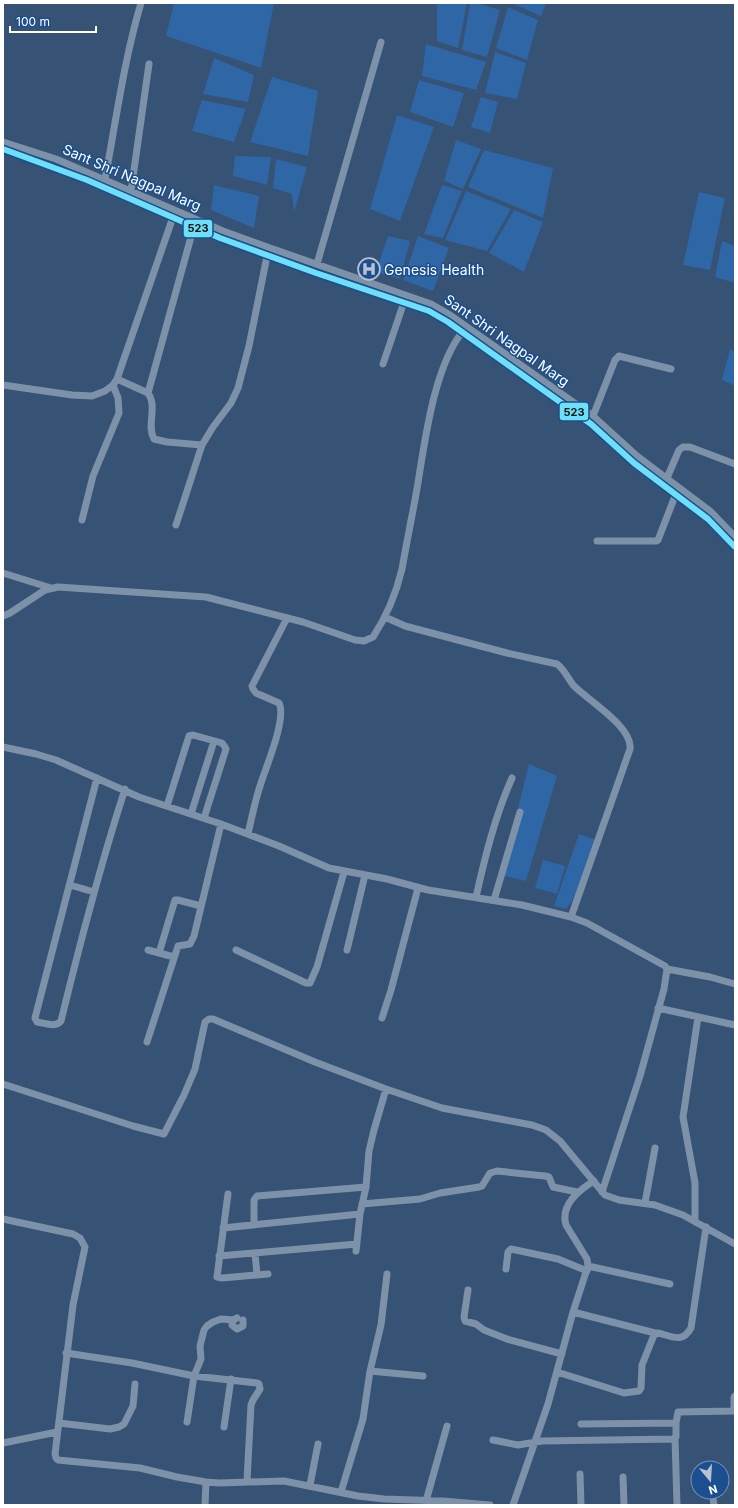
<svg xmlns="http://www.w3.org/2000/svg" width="738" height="1508" viewBox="0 0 738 1508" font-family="Inter,sans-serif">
  <rect width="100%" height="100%" fill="#365274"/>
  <!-- green -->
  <path fill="#2f66a5" d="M174,3h100l-13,65 -95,-32z
    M437,3h30l-9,45 -21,-7z
    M470,3h7l23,7 -13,47 -25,-7z
    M511,3h35l-5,13z
    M508,7l30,13 -11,40 -31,-12z
    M426,44l60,18 -10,28 -54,-14z
    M495,52l31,11 -9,36 -32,-6z
    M214,58l40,17 -6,27 -45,-8z
    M272,77l46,14 -10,65 -58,-14z
    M419,80l45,13 -11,34 -43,-15z
    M481,97l17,5 -8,31 -19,-6z
    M202,100l44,9 -12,33 -42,-11z
    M397,115l37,12 -34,94 -30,-12z
    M456,140l25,9 -18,40 -19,-8z
    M484,150l69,18 -10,50 -75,-31z
    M235,156l36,1 -4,28 -34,-9z
    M276,159l31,8 -13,46 -2,-19 -19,-6z
    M214,185l45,11 -5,32 -43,-18z
    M442,185l20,6 -19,47 -19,-4z
    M466,191l45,18 -24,42 -42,-11z
    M699,192l26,6 -15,72 -27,-5z
    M514,210l29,12 -19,50 -35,-19z
    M388,236l22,5 -10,38 -24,-7z
    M418,236l31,12 -16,43 -30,-11z
    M722,241l13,5v37l-20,-6z
    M730,349l5,3v34l-13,-6z
    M529,764l28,12 -31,105 -25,-6z
    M579,834l17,6c-8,23 -13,50 -30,69l-12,-3z
    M543,860l22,6 -8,28 -22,-6z"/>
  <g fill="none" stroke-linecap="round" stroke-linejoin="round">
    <!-- minor -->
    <path stroke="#7d92a8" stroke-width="7" d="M3,142l53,17 167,72 47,17 161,56 19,11 143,101 44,40 73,55 25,26
      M3,149l84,31 133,58 96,35 88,29 25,9 19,11 143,102 43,39 74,56 27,28
      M105,179c11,-58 19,-119 36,-176
      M131,191l18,-127
      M317,264l64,-222
      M383,364l21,-62
      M117,379l31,14c10,14 -2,32 6,46l13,3 35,3
      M3,385l69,10 20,1 13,-5 8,-6 4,-6 56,-162
      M148,393l46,-167
      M593,416l22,-56 4,-4 52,13
      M667,478l12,-28 4,-3h7l45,17
      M82,520l11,-44 26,-63 -1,-15 -5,-13
      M176,525l26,-80 11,-18 18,-24 7,-15 11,-42 18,-90
      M597,541h59l2,-1 19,-49
      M3,573l48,15
      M3,616l7,-3 35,-23 13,-3 148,10 97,25 52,18 9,1 9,-4c14,-21 23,-43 29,-68 5,-29 11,-57 16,-86 7,-44 17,-120 46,-153
      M3,747l33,7 20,6 83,37 82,27 58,22 50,22 58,11 41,11 94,15 49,12 59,-168c3,-22 -42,-49 -56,-63 -6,-7 -9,-16 -17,-22l-50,-11 -102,-27 -20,-9
      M97,778l-62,240 2,4c8,1 19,6 24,-1 19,-78 39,-155 64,-232
      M167,806l22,-70 4,-1 29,8 3,4 1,2 -22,69
      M191,814l23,-73
      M248,834c4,-17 7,-34 13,-51 5,-16 26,-65 18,-80l-23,-10 -3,-4 -1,-3 35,-68
      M70,885l24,7
      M476,897c9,-40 19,-81 36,-119
      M494,900l26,-88
      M571,917l16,6 78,43 2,3 43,8 25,7
      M148,950l26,7
      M236,950l70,33h4l7,-16 27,-95
      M347,950l18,-75
      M159,953l16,-53h3l23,6
      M658,1008l77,17
      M382,1018l9,-28 27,-102
      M147,1042l31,-96 12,-2 4,-8 27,-112
      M3,1084l130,42 31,8 20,-39 11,-26 10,-47 4,-3h4l102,43 71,27 56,19 90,17 14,5 14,11 45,54 14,5 36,5 28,10 52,29
      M602,1192l38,-116 24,-87 3,-20
      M228,1194l-11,83 5,1 46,-4
      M645,1203l10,-55
      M362,1204l58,-5 20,-6 39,-6 3,-1 8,-13 7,-2 48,5 4,1 4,10 24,5
      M3,1219l70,15 7,4 5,9 -12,58 -18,149 1,4 2,2 82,8 37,9 29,5 13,1 65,-2 74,15 26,3 59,2 47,4
      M695,1221v-38l-12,-66 15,-100
      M254,1225v-25l3,-4 109,-9
      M223,1228l137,-14
      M356,1251l4,-37 6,-27 3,-36 5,-21 12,-41
      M255,1253l2,22
      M219,1256l138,-12
      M588,1266l82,18
      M506,1269l2,-17 3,-3 47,10 29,12
      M468,1290l-4,27 1,4 11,3 8,6 23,9 55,15
      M573,1312l82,21
      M233,1320l-1,5 5,4 6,-3v-6
      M66,1353l66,10 62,13 63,7 2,1 1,5 -7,11 -2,5 -4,76
      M370,1371l53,5
      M557,1372l67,21 15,-2 2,-3 1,-23 12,-30 4,-2c14,3 24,11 33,-5l15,-101
      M187,1422l7,-46 7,-17 -1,-13 4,-16 3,-4 6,-4 8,-3 12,1 4,-2
      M59,1423l51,6 9,-2 5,-3 9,-18 2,-22
      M581,1424l95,-1
      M224,1427l7,-48
      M675,1438l2,67
      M493,1440l25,5 24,-4 131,-2 3,-2v-14l2,-11 56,-1v-14l1,-1
      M3,1443l54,-11
      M580,1474l1,31
      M623,1477l1,28
      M310,1485l8,-41
      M341,1492l22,-73 7,-48 11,-46 6,-51
      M712,1492l2,13
      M426,1501l21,-75
      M205,1505l1,-23
      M513,1505l35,-101 25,-92 15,-46 -1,-7 -21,-34c-6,-20 13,-35 28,-44"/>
    <!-- bus-1 casing -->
    <g stroke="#1b4f8f" stroke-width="9">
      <path id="bus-1" d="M3,149l84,31 133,58 96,35 113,38 19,11 143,102 43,39 74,56 27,28"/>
    </g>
    <!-- bus-1 -->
    <use href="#bus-1" stroke="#6ddff8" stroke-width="6"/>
  </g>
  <!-- icons -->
  <defs>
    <g id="hospital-ring" transform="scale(1.15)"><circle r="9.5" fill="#1b4f8f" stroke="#b9c2ce" stroke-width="1.5"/><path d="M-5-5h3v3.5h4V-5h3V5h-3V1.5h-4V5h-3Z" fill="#b9c2ce"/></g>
  </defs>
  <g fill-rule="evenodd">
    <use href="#hospital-ring" x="369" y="269"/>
  </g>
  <g text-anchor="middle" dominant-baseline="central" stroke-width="3" stroke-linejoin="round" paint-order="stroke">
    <!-- street labels -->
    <g font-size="14" fill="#fff" stroke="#1b4f8f">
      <text transform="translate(132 177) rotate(23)">Sant Shri Nagpal Marg</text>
      <text transform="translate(507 340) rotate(35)">Sant Shri Nagpal Marg</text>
    </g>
    <!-- poi labels -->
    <g font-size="14" fill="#fff" stroke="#1b4f8f" text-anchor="start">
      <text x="384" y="269">Genesis Health</text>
    </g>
  </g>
  <g stroke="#1b4f8f" stroke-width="1.5">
    <rect x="183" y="219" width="30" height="19" rx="4" fill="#6ddff8"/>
    <rect x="559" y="402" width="30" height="19" rx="4" fill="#6ddff8"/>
  </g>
  <g font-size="11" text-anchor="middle" font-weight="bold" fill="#111">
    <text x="198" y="232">523</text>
    <text x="574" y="416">523</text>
  </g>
  <!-- border -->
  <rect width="738" height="1508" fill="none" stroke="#ffffff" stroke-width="8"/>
  <!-- north arrow -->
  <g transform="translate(710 1480) rotate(162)"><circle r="19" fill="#1b4f8f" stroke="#7695bc"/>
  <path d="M0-3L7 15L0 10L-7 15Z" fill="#b9c2ce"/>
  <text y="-6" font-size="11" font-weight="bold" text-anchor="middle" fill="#ffffff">N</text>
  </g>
  <!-- scale -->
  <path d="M10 26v6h86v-6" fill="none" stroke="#ffffff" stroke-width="2"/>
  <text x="16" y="26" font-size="12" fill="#ffffff" stroke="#1b4f8f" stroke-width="3" paint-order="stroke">100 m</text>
</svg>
